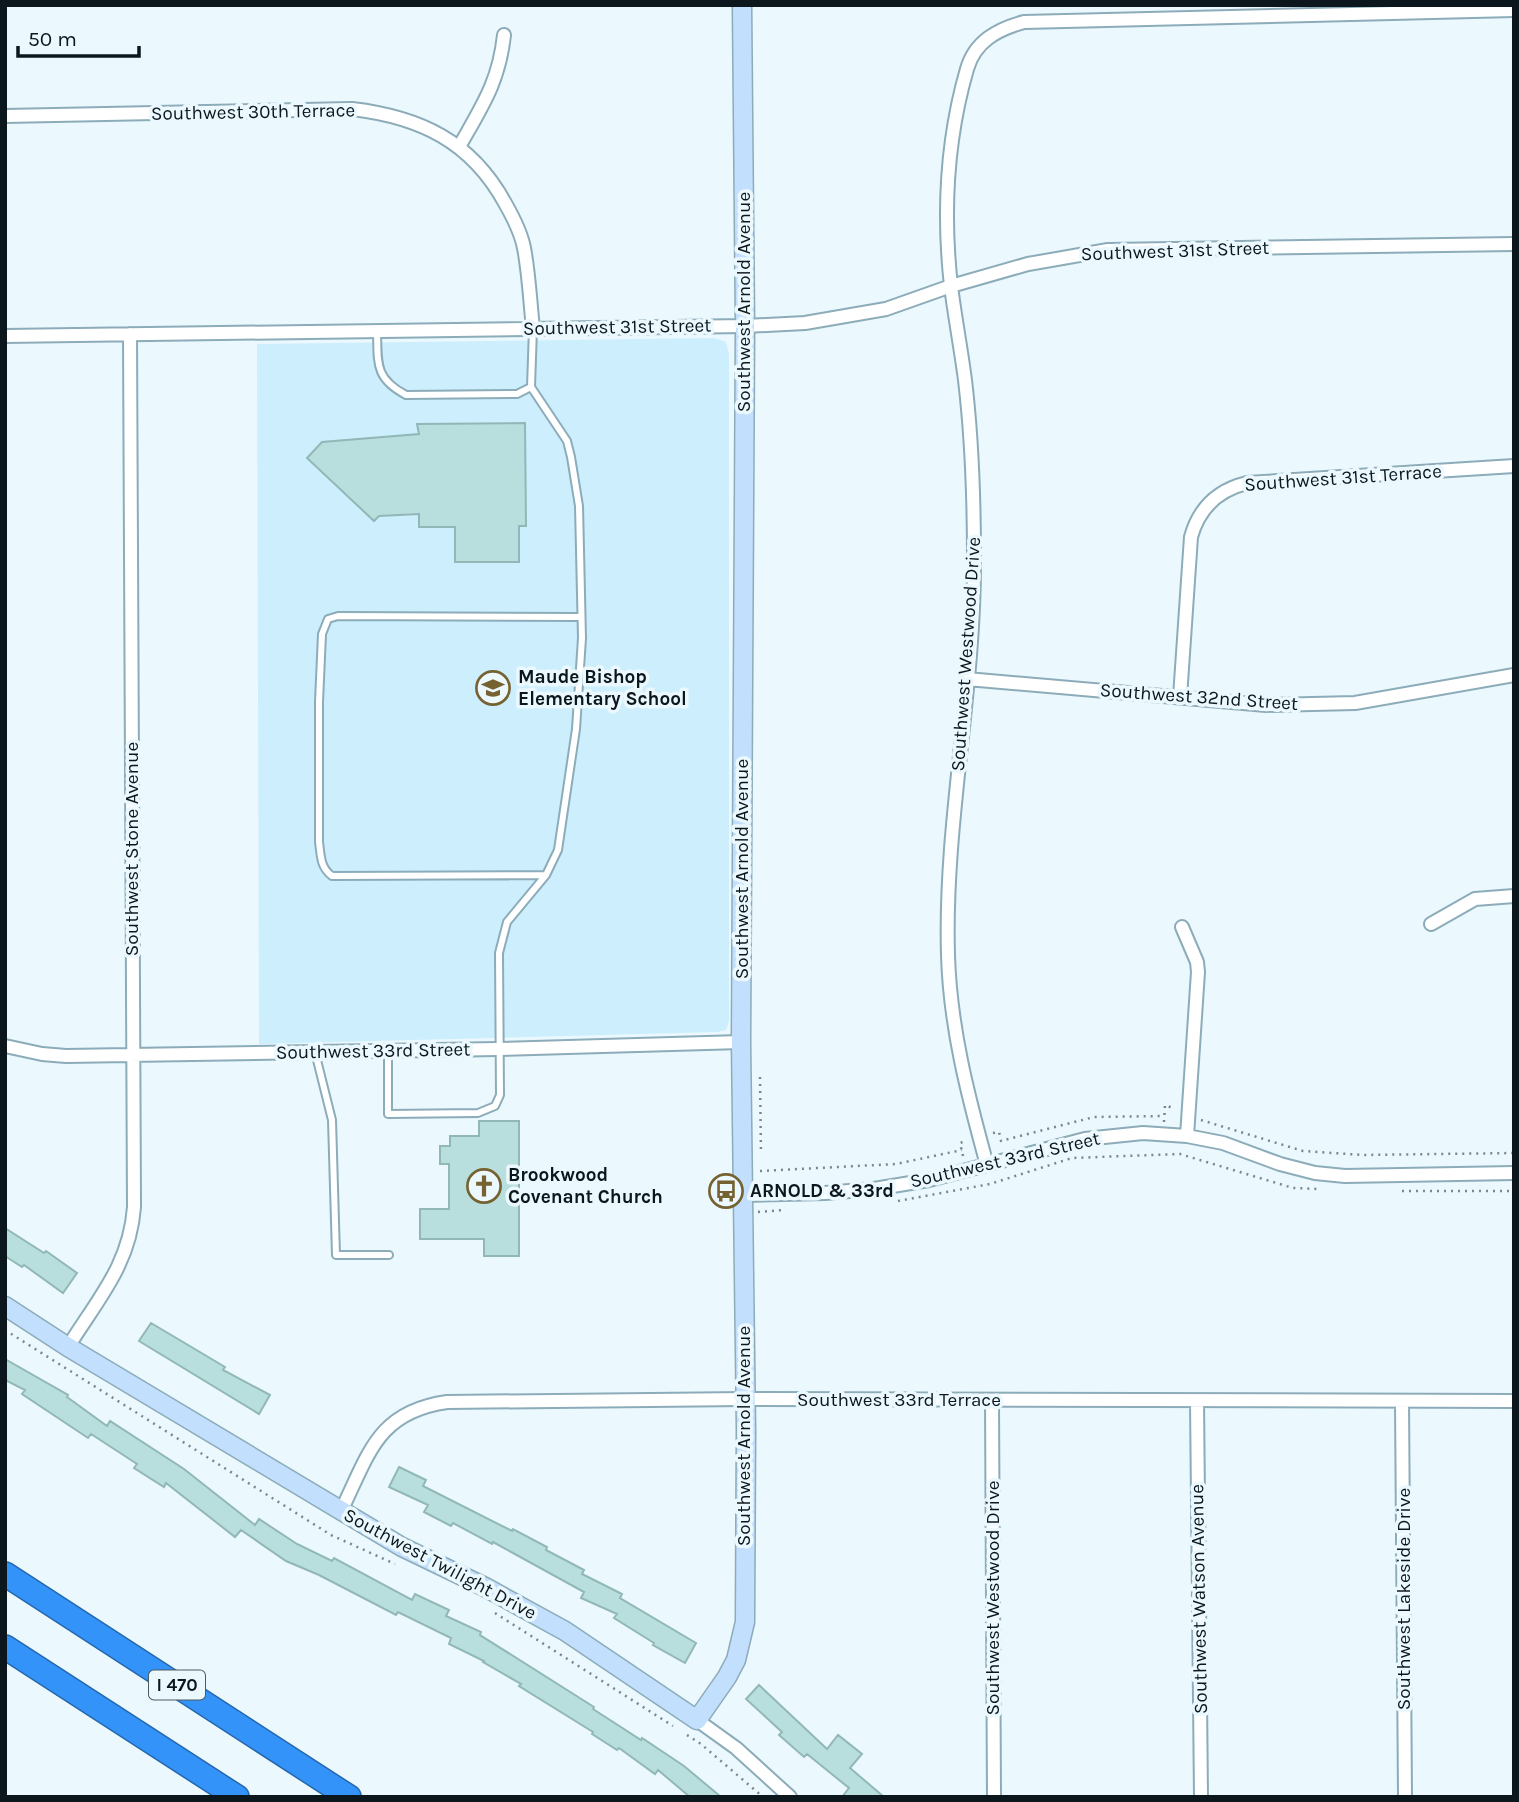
<svg xmlns="http://www.w3.org/2000/svg" width="1519" height="1802" viewBox="0 0 1519 1802" font-family="Karla,sans-serif">
  <rect width="100%" height="100%" fill="#ebf8fe"/>
  <!-- built -->
  <path fill="#cdeefd" d="M714,338l12,4 3,12v667l-3,9 -9,2 -458,12 -2,-700z"/>
  <!-- building -->
  <path fill="#b8dede" stroke="#92b7b7" stroke-width="2" d="M525,423l1,103h-7v36h-64v-35h-36v-13l-40,2 -5,5 -67,-63 15,-16 97,-8 -2,-10z
    M479,1121h40v135h-35v-17h-64v-30h29v-45h-9v-18h10v-10h29z
    M5,1228l39,25 2,-2 31,22 -14,20 -39,-28 -2,2 -17,-11z
    M151,1323l74,44 -2,3 47,25 -11,19 -120,-73z
    M5,1359l63,36 -1,2 40,29 3,-5 74,48 71,56 4,-6 38,25 35,17 2,-3 78,42 3,-6 34,16 -3,6 35,16 -1,3 114,72 -1,2 48,31 1,-2 42,28 37,31h-31l-32,-27 -3,4 -36,-26 -2,2 -25,-16 1,-2 -74,-46 2,-2 -38,-22 1,-1 -35,-17 2,-6 -53,-26 -2,3 -77,-40 -33,-14 -45,-31 -6,7 -69,-54 -2,4 -30,-19 3,-4 -46,-30 -3,4 -66,-44 3,-4 -20,-10z
    M399,1467l27,13 -3,6 89,45 1,-2 34,18 -1,3 38,20 -2,4 40,20 -2,4 76,45 -11,20 -32,-18 1,-2 -40,-25 3,-4 -36,-16 3,-6 -91,-50 -1,2 -39,-21 -2,3 -27,-14 4,-7 -39,-18z
    M759,1685l68,64 11,-14 24,19 -12,14 34,29h-42l7,-9 -42,-34 -3,3 -25,-22 3,-3 -36,-33z"/>
  <g fill="none" stroke-linecap="round" stroke-linejoin="round">
    <!-- lane casing -->
    <g stroke="#8cacb9" stroke-width="10">
      <path id="lane" d="M377,330c1,33 -3,48 29,65l111,-1 14,-7 2,-59
        M546,875l-214,1c-12,-9 -11,-20 -13,-34v-140l3,-68 6,-15 10,-3 243,1
        M388,1051v63l90,-1 17,-7 5,-11 -1,-142 8,-31 39,-47 12,-25 18,-121 6,-91 -3,-132 -8,-49 -4,-16 -36,-54
        M315,1052l17,68 4,135h53"/>
    </g>
    <!-- street casing -->
    <g stroke="#8cacb9" stroke-width="16">
      <path id="street" d="M5,116l347,-7c68,8 119,32 153,94 8,14 16,29 19,45 5,26 6,53 9,80
        M459,147c23,-41 40,-65 45,-112
        M5,336l740,-10 60,-3 81,-14 65,-23 77,-22 80,-14 406,-6
        M967,679l299,26 89,-2 159,-28
        M1180,697l11,-160c8,-29 27,-47 56,-54l267,-17
        M1431,924l44,-25 39,-3
        M1182,927l15,35 1,10 -11,164
        M5,1046l37,8 24,2 432,-7 243,-7
        M987,1165c-19,-69 -37,-138 -39,-210 -4,-133 27,-264 26,-397 0,-59 -2,-119 -9,-178 -4,-31 -10,-62 -14,-94 -8,-72 -4,-148 16,-217 8,-28 31,-40 57,-47l490,-12
        M742,1195l83,-2 49,-4 55,-9 156,-41 58,-6 44,3 36,7 57,21 35,9 30,3 169,-3
        M68,1347c29,-47 62,-82 66,-140l-4,-873
        M992,1400l2,397
        M1197,1401l4,396
        M1402,1401l3,396
        M341,1511c28,-57 36,-99 106,-109l298,-3 769,2
        M697,1720l39,28 54,49"/>
    </g>
    <!-- secondary casing -->
    <g stroke="#8cacb9" stroke-width="21">
      <path id="secondary" d="M5,1306l63,41 334,200 83,40 80,44 132,89 30,-43 9,-17 9,-38 1,-192 -5,-388 4,-716 -3,-321"/>
    </g>
    <!-- highway casing -->
    <g stroke="#2568ac" stroke-width="26">
      <path id="highway" d="M5,1574l344,223
        M5,1647l232,150"/>
    </g>
    <!-- path -->
    <path stroke="#7b878d" stroke-width="2.5" stroke-dasharray="2 5" stroke-linecap="butt" d="M760,1077l1,77
      M1201,1120l102,31 60,4 151,-2
      M1164,1122l1,-17 10,4
      M993,1133l6,-1 2,9 93,-24 70,-1
      M963,1156l-3,-13 6,-2
      M760,1171l136,-7 66,-14
      M1402,1191h112
      M898,1201l92,-17 82,-26 108,-4 113,34 25,1
      M758,1212l25,-2
      M5,1330l326,205 64,29
      M495,1613l178,113
      M687,1735l14,9 62,53"/>
    <!-- lane -->
    <use href="#lane" stroke="#fff" stroke-width="6"/>
    <!-- street -->
    <use href="#street" stroke="#fff" stroke-width="12"/>
    <!-- secondary -->
    <use href="#secondary" stroke="#c2dffd" stroke-width="18"/>
    <!-- highway -->
    <use href="#highway" stroke="#3393f9" stroke-width="23"/>
  </g>
  <!-- icons -->
  <defs>
    <g id="school-ring" transform="scale(1.75)"><circle r="9.5" fill="#ebf8fe" stroke="#766130" stroke-width="1.5"/><path d="M0-5L7-2L0 1L-7-2ZM-4 1L0 2.5L4 1V4Q0 6-4 4Z" fill="#766130"/></g>
    <g id="church-ring" transform="scale(1.75)"><circle r="9.5" fill="#ebf8fe" stroke="#766130" stroke-width="1.5"/><path d="M-1.2-6h2.4v3.5h3.3v2.4h-3.3V6h-2.4V-.1h-3.3v-2.4h3.3Z" fill="#766130"/></g>
    <g id="bus-ring" transform="scale(1.75)"><circle r="9.5" fill="#ebf8fe" stroke="#766130" stroke-width="1.5"/><path d="M-5-6H5V4H4V6H2V4H-2V6H-4V4H-5ZM-3.5-4V0h7V-4ZM-3.5 1.2v1.5H-2V1.2ZM2 1.2v1.5H3.5V1.2Z" fill="#766130"/></g>
  </defs>
  <g fill-rule="evenodd">
    <use href="#school-ring" x="493" y="688"/>
    <use href="#church-ring" x="484" y="1186"/>
    <use href="#bus-ring" x="726" y="1191"/>
  </g>
  <g text-anchor="middle" dominant-baseline="central" stroke-width="7" stroke-linejoin="round" paint-order="stroke">
    <!-- shield labels -->
    <rect fill="#ebf8fe" stroke="#4e5a60" stroke-width="2" x="149" y="1670.5" width="56" height="29" rx="5"/>
    <g font-size="18" font-weight="bold" fill="#0b171c">
      <text x="177" y="1685">I 470</text>
    </g>
    <!-- street labels -->
    <g font-size="19" fill="#0b171c" stroke="#ebf8fe">
      <text transform="translate(253 112) rotate(-1)">Southwest 30th Terrace</text>
      <text transform="translate(1175 251) rotate(-2)">Southwest 31st Street</text>
      <text transform="translate(744 302) rotate(-90)">Southwest Arnold Avenue</text>
      <text transform="translate(617 327) rotate(-1)">Southwest 31st Street</text>
      <text transform="translate(1343 478) rotate(-4)">Southwest 31st Terrace</text>
      <text transform="translate(966 654) rotate(-86)">Southwest Westwood Drive</text>
      <text transform="translate(1199 697) rotate(4)">Southwest 32nd Street</text>
      <text transform="translate(132 849) rotate(-90)">Southwest Stone Avenue</text>
      <text transform="translate(742 869) rotate(-90)">Southwest Arnold Avenue</text>
      <text transform="translate(373 1051) rotate(-1)">Southwest 33rd Street</text>
      <text transform="translate(1005 1160) rotate(-13)">Southwest 33rd Street</text>
      <text x="899" y="1400">Southwest 33rd Terrace</text>
      <text transform="translate(744 1436) rotate(-90)">Southwest Arnold Avenue</text>
      <text transform="translate(440 1564) rotate(28)">Southwest Twilight Drive</text>
      <text transform="translate(993 1598) rotate(-90)">Southwest Westwood Drive</text>
      <text transform="translate(1199 1599) rotate(-91)">Southwest Watson Avenue</text>
      <text transform="translate(1404 1599) rotate(-90)">Southwest Lakeside Drive</text>
    </g>
    <!-- poi labels -->
    <g font-size="19" font-weight="bold" fill="#0b171c" stroke="#ebf8fe" text-anchor="start">
      <text x="518" y="677">Maude Bishop<tspan x="518" dy="22">Elementary School</tspan></text>
      <text x="508" y="1175">Brookwood<tspan x="508" dy="22">Covenant Church</tspan></text>
      <text x="750" y="1191">ARNOLD &amp; 33rd</text>
    </g>
  </g>
  <!-- border -->
  <rect width="1519" height="1802" fill="none" stroke="#0b171c" stroke-width="14"/>
  <!-- scale -->
  <path d="M18 46v10h121v-10" fill="none" stroke="#0b171c" stroke-width="3.5"/>
  <text x="28" y="46" font-size="21" fill="#0b171c" stroke="#ebf8fe" stroke-width="5" paint-order="stroke">50 m</text>
</svg>
